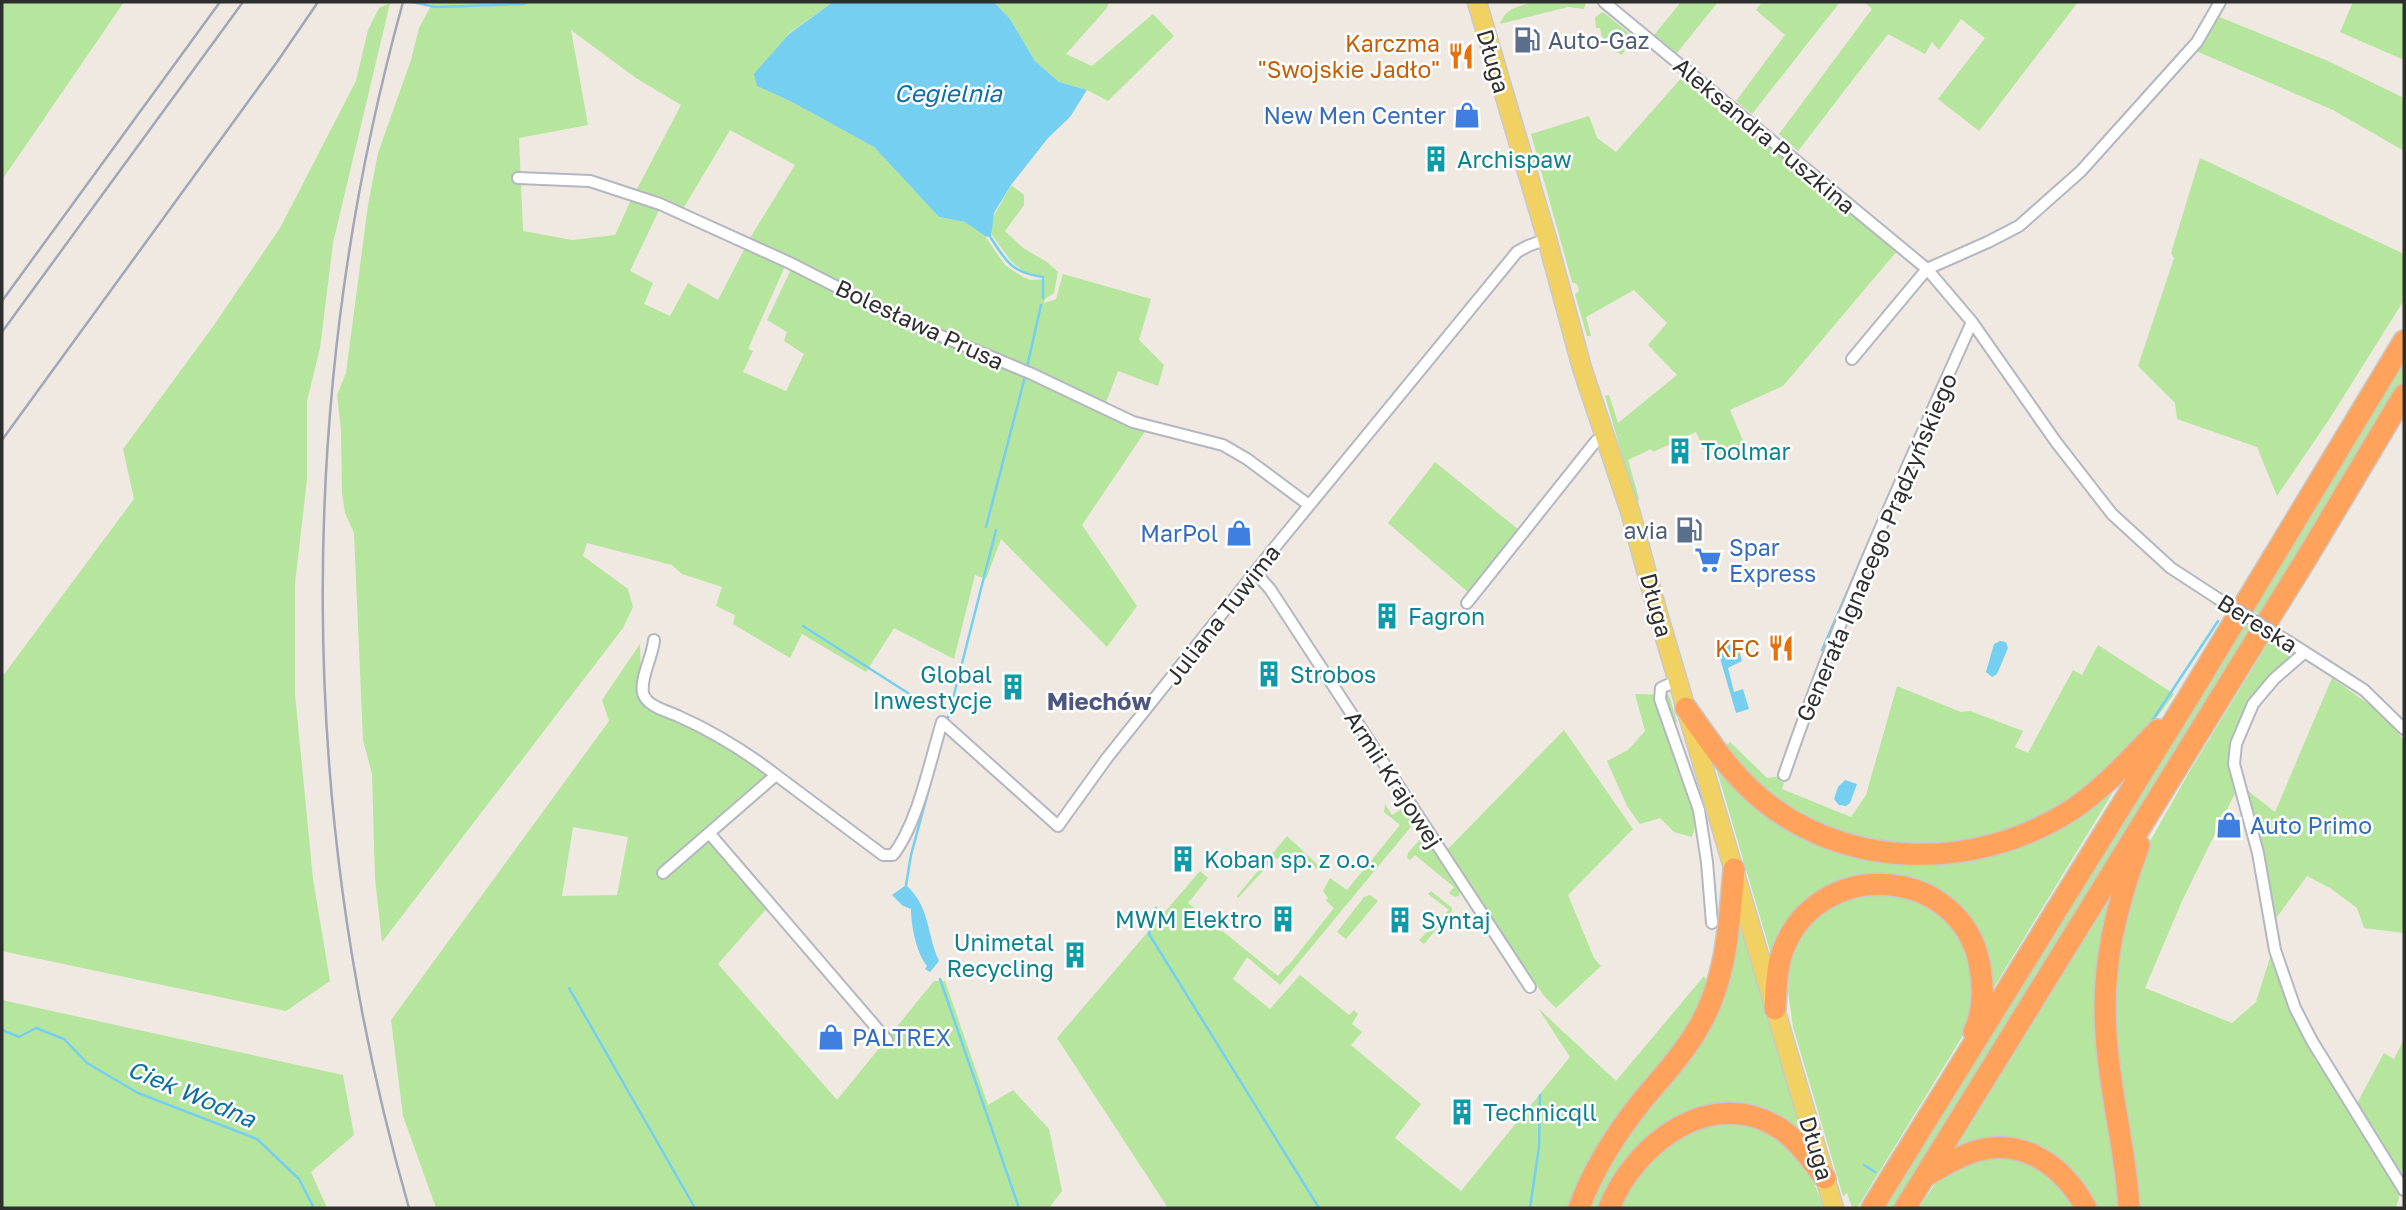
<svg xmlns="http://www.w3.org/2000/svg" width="2406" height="1210" viewBox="0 0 2406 1210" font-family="'Golos Text',sans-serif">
  <rect width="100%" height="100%" fill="#efe9e1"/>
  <!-- green -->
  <path fill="#b6e59e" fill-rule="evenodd" d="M2,2h122l-122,178z
    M433,2h400l-45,32 -31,52 35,16 82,45 65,70 26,5 20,14 20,29 18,12 8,3 16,-1 -22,-6 -14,-12 -19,-26v-16l19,-34 13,10v10l-19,26 18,17 24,14 11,10 -4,21 -9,6 -1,4 12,-4 7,-25 88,25 -12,41 25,25 -6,21 -40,-15 -13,34 41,25 -64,95 55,81 -30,41 -106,-108 -15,40 -11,-4 -21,84 -60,-31 -28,44 -64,-38 -12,24 -57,-34 2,-9 -19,-9 6,-19 -40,-13 -10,-9 -85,-22 -4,13 45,33 5,18 -10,21 -241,314 -7,-64 -3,-104 -9,-34 -9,-207 -9,-20 -3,-20 -1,-63 -4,-35 9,-22 22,-168 10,-52 33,-93 8,-32zM571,30l65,48 45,27 -45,86 47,18 47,-79 65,35 -45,73 125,63 -83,-34 -25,53 20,12 -3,9 20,13 -18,37 -43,-19 10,-21 -5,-2 38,-85 -40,-18 -28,54 -30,-17 -18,33 -26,-12 9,-21 -23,-12 30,-63 -28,-10 -17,37 -43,5 -49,-9 -4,-93 69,-13z
    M994,2h115l-2,6 -41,46 26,12 61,-52 21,22 -66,65 -21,-11 -28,-8 -24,-21 -25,-42z
    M1533,2h53l-2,7 -16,-2 -68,17c7,-18 19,-17 33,-22z
    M1681,2h37l-41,51 -23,-18z
    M1762,2h78l-88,112 -16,-13 49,-66 -29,-25z
    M1864,2h214l-99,129 -41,-32 47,-61 -24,-19 -22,31 -7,-8 -7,12 -37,-20 -90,117 -19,-17 93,-125z
    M2353,2h51v58l-64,-28z
    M390,3l-57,240 -13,105 -13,53v79l-12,103v111l18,185 17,102 -44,30 -284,-60v-274l132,-178 -11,-50 89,-121 68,-100 76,-147 12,-51 11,-22z
    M1603,12l27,22 1,5 -9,16c-13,-7 -20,-12 -22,-27h-4l-1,-11z
    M2217,16l111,45 76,37v53l-71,-41 -137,-59z
    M1683,76l214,175 -114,135 -53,24 14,33 -36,16 -12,-27 -43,20 -2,-3 -23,11 11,39 -3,4 -31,-107 4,-1 9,28 59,-48 -29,-30 19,-22 -33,-33 -48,27 5,19h-4l-12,-42 4,-3 -2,-7 -5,-2 -41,-148 58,-18 8,22 19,14z
    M2200,158l204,96v46l-74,118 -53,78 -20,-49 -80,-28 -2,-16 -37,-37 36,-108 -3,-5z
    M2404,353v31l-142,232 -13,-8z
    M1435,462l84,68 -50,63 -81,-70z
    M2241,622l13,8 -357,578h-16z
    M2270,640l20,13 -1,5 3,2 -20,17 -38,65 3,47 -55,112 -37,87 87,35 24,-21 16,-51 25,74 18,35 16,18 62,101 -2,2 9,13 -4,14h-262l-21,-161 4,-108 32,-96 42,-74z
    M640,644l1,33 -3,18 10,11 62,28 59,40 -64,58 63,75 -50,57 119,136 97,-119h11l43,124 25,-15 36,39 13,62 -13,17h-613l-33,-92 -12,-96 218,-299 -7,-21zM573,827l55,10 -11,58 -55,1z
    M2098,645l76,49 -39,53 -87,70 -103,31 -86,-6 -89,-43 -46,-52 6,-5 37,36 14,-2 -1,5 4,2 -2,6 69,28 15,-22 31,-109 64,26 9,-1 53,20 -8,16 13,6 45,-83 9,5z
    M2332,678l45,32 27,30v193l-40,-5 -7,-20 -27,-20 -23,-12 -33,45 -31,-134 32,25z
    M1635,694l34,1 8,26 -8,15 28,83 -5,18 -18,-5 -14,-14 -20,6 -13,-18 -20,-45 21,-11 17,-19z
    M1564,730l69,99 -65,66 26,63 7,8 -45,42 -12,-12 -97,-146z
    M1712,754l90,78 174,22 145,-75 -130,213 -31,-82 -108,-30 -79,81z
    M1385,804l7,11 13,-8 10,15 -135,163 -33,-28 -14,22 37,30 30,-34 49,40 5,-5 4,4 -6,10 10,8 -11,13 70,59 -26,34 66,53 109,-134 -32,-49 78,73 88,-105 7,15 -139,217h-404l-111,-170 143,-167 8,7 -20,25 90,73 9,-11 1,1 46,-58 -8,-7 2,-3 -5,-7 7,-13 17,12 53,-65 -16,-13z
    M1287,836l32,30h5l-8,3 -1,-3h-3v4h-4l1,-7 -6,-2 -4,7 -8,-3 3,-7 -4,6 -9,-6 -7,1 -36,39 -1,-2z
    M1423,836l37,53 -1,7 -4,1 -6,-4 5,-6 -39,-32 -5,5 -3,-2 1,-5z
    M2122,879l-13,43 15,286h-33l-40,-50 -100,-2z
    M1431,891l21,17v3l-28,33 -5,-4 30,-30 -21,-16z
    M1855,894l53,1 41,25 24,44v55l-116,189h-5l-5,-15 -4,3 -50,-169 -5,-36 2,-23 -4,-4 26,-47z
    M1370,895l8,6 -32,38 -9,-7 27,-35z
    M1736,907l72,237 -108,-34 -98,98h-18l12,-28 92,-125z
    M2,1000l341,75 11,60 -43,37 16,36h-325z
    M2404,1039v132l-5,3 -43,-69 28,-52 10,6z
    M1743,1122l34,13 33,38 14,35h-208l25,-43 48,-37z
    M1981,1155l56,6 43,47h-161l20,-30z"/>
  <!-- water -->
  <path fill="#75cff0" d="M833,2h161l16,17 25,42 24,21 28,8 -17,27 -22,21 -37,47 -17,28 -3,25 -6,-2 -20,-14 -26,-5 -65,-70 -82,-45 -35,-16 -3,-12 35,-40z
    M2000,641l6,1 2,6 -11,26 -5,3 -6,-5 8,-28z
    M1737,643l5,18 -14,7 6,24 9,-3 6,20 -13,4 -19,-65z
    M1845,780l12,4 -7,19 -4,3 -7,-1 -5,-6 4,-12z
    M906,885c25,23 20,48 33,76l-9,11 -5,-3 2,-3c-11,-14 -16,-41 -16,-57l-8,-3 -11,-11z"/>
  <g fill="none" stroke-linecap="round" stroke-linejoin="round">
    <!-- stream -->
    <path stroke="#75cff0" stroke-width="2.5" d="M412,2l24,5 88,-3 3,-2
      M991,238c15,24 22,35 52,39v21
      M1027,367l14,-62
      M986,527l40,-154
      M803,626l130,83
      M1822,650l115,-264
      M948,718l48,-188
      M2150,724l68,-103
      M906,885l5,-30 30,-111
      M1156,908l-7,26 170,274
      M940,979l79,229
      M569,988l126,220
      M2,1030l17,7 17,-9 28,11 23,24 51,30 119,46 42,40 15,29
      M1864,1165l11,7
      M1530,1208l9,-61 1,-52"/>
    <!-- minor casing -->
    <g stroke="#b4b7c1" stroke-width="14">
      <path id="minor" d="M1604,2l323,267 45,53 84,120 56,72 59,54 46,30
        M518,178l72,3 70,23 130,59 108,55 134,56 101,48 90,23 24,14 62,46
        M1852,359l75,-90 61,-27 31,-16 62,-55 116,-129 23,-40
        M1255,572l15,17 260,398
        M1467,603l129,-162 10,-4
        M654,640c-1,16 -14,37 -11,53 3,13 24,18 35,23 36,16 67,35 98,59
        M2289,642l75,48 40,39
        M2305,652l-31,27 -21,25 -17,40 -2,20 24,89 17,97 20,58 17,33 92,149
        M1678,680l-17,8 -1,11 39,111 8,52 5,61
        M1784,775c53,-155 121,-304 188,-453
        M710,834l177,206
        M663,873l113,-98 107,80h10c25,-32 37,-94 49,-133l116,104 49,-68 164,-206 246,-300 11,-6 19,-7"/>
    </g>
    <!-- primary casing -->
    <g stroke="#c9c9c9" stroke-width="21">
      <path id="primary" d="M1477,2l70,237 35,129 48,143 28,103 176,594"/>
    </g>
    <!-- motorway casing -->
    <g stroke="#c9c9c9" stroke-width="24">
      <path id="motorway" d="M1686,708c20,28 38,56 63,80 86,83 225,86 324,21 32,-22 58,-51 85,-79
        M1775,1009c1,-17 1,-36 6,-53 33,-104 188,-92 200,18 3,19 1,41 -7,58
        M1927,1175c16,-9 32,-19 49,-24 48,-14 88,16 110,57
        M1579,1208c14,-39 36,-73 62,-106 19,-23 41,-46 56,-72 30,-49 32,-105 37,-161
        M1609,1208c26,-65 104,-125 173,-78 18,13 30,31 43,48
        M1872,1208l318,-513 214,-354
        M1905,1208l404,-654 95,-159
        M2129,1208c-3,-59 -20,-116 -23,-175 -5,-66 10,-127 33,-188"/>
    </g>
    <!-- minor -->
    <use href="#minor" stroke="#fff" stroke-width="10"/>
    <!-- primary -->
    <use href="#primary" stroke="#f2d163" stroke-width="18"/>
    <!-- motorway -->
    <use href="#motorway" stroke="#ffa35c" stroke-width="21"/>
    <!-- rail -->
    <path stroke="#a3a6b8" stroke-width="2.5" d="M403,2c-109,394 -107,813 6,1206
      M2,301l218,-299
      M2,332l241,-330
      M2,440l275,-378 41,-60"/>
    <!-- minor-bridge casing -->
    <g stroke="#b4b7c1" stroke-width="14" stroke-linecap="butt">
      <path id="minor-bridge" d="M2217,598l72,44"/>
    </g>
    <!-- minor-bridge -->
    <use href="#minor-bridge" stroke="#fff" stroke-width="10"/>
  </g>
  <!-- icons -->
  <defs>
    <g id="fuel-bare" transform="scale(2.1)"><path d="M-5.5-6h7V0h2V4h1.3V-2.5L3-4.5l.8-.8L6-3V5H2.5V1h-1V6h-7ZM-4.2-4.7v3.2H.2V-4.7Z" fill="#5c6f8a" stroke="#fff" stroke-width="2.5" paint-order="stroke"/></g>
    <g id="restaurant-bare" transform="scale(2.1)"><path d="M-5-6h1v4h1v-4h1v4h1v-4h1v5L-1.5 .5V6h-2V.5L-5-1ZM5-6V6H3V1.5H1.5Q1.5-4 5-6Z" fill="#e8710a" stroke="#fff" stroke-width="2.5" paint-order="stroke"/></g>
    <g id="shop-bare" transform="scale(2.1)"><path d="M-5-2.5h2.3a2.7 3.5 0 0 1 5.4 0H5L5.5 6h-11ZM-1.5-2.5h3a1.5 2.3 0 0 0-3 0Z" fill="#3f7fe0" stroke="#fff" stroke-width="2.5" paint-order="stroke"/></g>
    <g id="building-bare" transform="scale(2.1)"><path d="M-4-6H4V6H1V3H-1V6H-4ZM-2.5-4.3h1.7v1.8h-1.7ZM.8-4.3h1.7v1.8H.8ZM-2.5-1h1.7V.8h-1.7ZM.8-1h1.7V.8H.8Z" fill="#0f9aa8" stroke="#fff" stroke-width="2.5" paint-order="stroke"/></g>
    <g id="supermarket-bare" transform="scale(2.1)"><path d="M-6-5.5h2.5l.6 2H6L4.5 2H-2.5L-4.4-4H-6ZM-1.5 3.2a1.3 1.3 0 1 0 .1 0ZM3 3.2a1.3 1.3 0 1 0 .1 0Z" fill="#3f7fe0" stroke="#fff" stroke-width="2.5" paint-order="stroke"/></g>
  </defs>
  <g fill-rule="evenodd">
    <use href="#fuel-bare" x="1527" y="40"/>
    <use href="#restaurant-bare" x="1461" y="56"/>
    <use href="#shop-bare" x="1467" y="115"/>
    <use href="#building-bare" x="1436" y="159"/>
    <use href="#building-bare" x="1680" y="451"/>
    <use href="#fuel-bare" x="1689" y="530"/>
    <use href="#shop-bare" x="1239" y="533"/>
    <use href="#supermarket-bare" x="1708" y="560"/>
    <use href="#building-bare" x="1387" y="616"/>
    <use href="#restaurant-bare" x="1781" y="648"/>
    <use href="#building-bare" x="1269" y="674"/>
    <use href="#building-bare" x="1013" y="687"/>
    <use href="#shop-bare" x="2229" y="825"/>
    <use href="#building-bare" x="1183" y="859"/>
    <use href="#building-bare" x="1283" y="919"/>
    <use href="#building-bare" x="1400" y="920"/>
    <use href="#building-bare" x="1075" y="955"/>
    <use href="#shop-bare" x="831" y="1037"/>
    <use href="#building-bare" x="1462" y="1112"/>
  </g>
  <g text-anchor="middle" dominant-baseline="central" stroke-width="5" stroke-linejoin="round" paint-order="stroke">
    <!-- service labels -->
    <g font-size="23" fill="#4e5e75" stroke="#fff" text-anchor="start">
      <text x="1548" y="40">Auto-Gaz</text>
      <text x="1668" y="530" text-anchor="end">avia</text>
    </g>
    <!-- food labels -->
    <g font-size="23" fill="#c56008" stroke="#fff" text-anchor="end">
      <text x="1440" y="43">Karczma<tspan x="1440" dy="26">"Swojskie Jadło"</tspan></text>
      <text x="1760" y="648">KFC</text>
    </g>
    <!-- street labels -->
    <g font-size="23" fill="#2e2e2e" stroke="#fff">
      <text transform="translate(1494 61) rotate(74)">Długa</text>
      <text transform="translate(1765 135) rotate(40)">Aleksandra Puszkina</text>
      <text transform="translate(920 324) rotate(25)">Bolesława Prusa</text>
      <text transform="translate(1876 547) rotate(-67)">Generała Ignacego Prądzyńskiego</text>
      <text transform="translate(1657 605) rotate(75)">Długa</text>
      <text transform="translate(1222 614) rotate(-52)">Juliana Tuwima</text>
      <text transform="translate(2258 623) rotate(32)">Bereska</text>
      <text transform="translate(1394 779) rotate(57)">Armii Krajowej</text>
      <text transform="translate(1817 1148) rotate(73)">Długa</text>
    </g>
    <!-- shop labels -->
    <g font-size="23" fill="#366cbe" stroke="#fff" text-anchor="start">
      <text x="1446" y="115" text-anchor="end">New Men Center</text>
      <text x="1218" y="533" text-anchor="end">MarPol</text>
      <text x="1729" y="547">Spar<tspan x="1729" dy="26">Express</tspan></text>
      <text x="2250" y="825">Auto Primo</text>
      <text x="852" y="1037">PALTREX</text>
    </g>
    <!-- culture labels -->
    <g font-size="23" fill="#0d838f" stroke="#fff" text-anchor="start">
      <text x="1457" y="159">Archispaw</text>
      <text x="1701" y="451">Toolmar</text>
      <text x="1408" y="616">Fagron</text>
      <text x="992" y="674" text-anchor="end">Global<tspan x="992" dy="26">Inwestycje</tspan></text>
      <text x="1290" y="674">Strobos</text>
      <text x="1204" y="859">Koban sp. z o.o.</text>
      <text x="1262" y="919" text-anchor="end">MWM Elektro</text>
      <text x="1421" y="920">Syntaj</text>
      <text x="1054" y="942" text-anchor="end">Unimetal<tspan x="1054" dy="26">Recycling</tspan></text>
      <text x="1483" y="1112">Technicqll</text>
    </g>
    <!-- water labels -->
    <g font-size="24" font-style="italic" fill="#0d6fa3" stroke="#fff">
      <text x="948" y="92">Cegielnia</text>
      <text transform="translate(192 1093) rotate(23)">Ciek Wodna</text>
    </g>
    <!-- neighbourhood labels -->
    <g font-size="24" font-weight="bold" fill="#4d5680" stroke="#fff">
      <text x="1099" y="700">Miechów</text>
    </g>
  </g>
  <!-- border -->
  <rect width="2406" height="1210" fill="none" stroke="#2e2e2e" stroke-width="7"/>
</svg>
